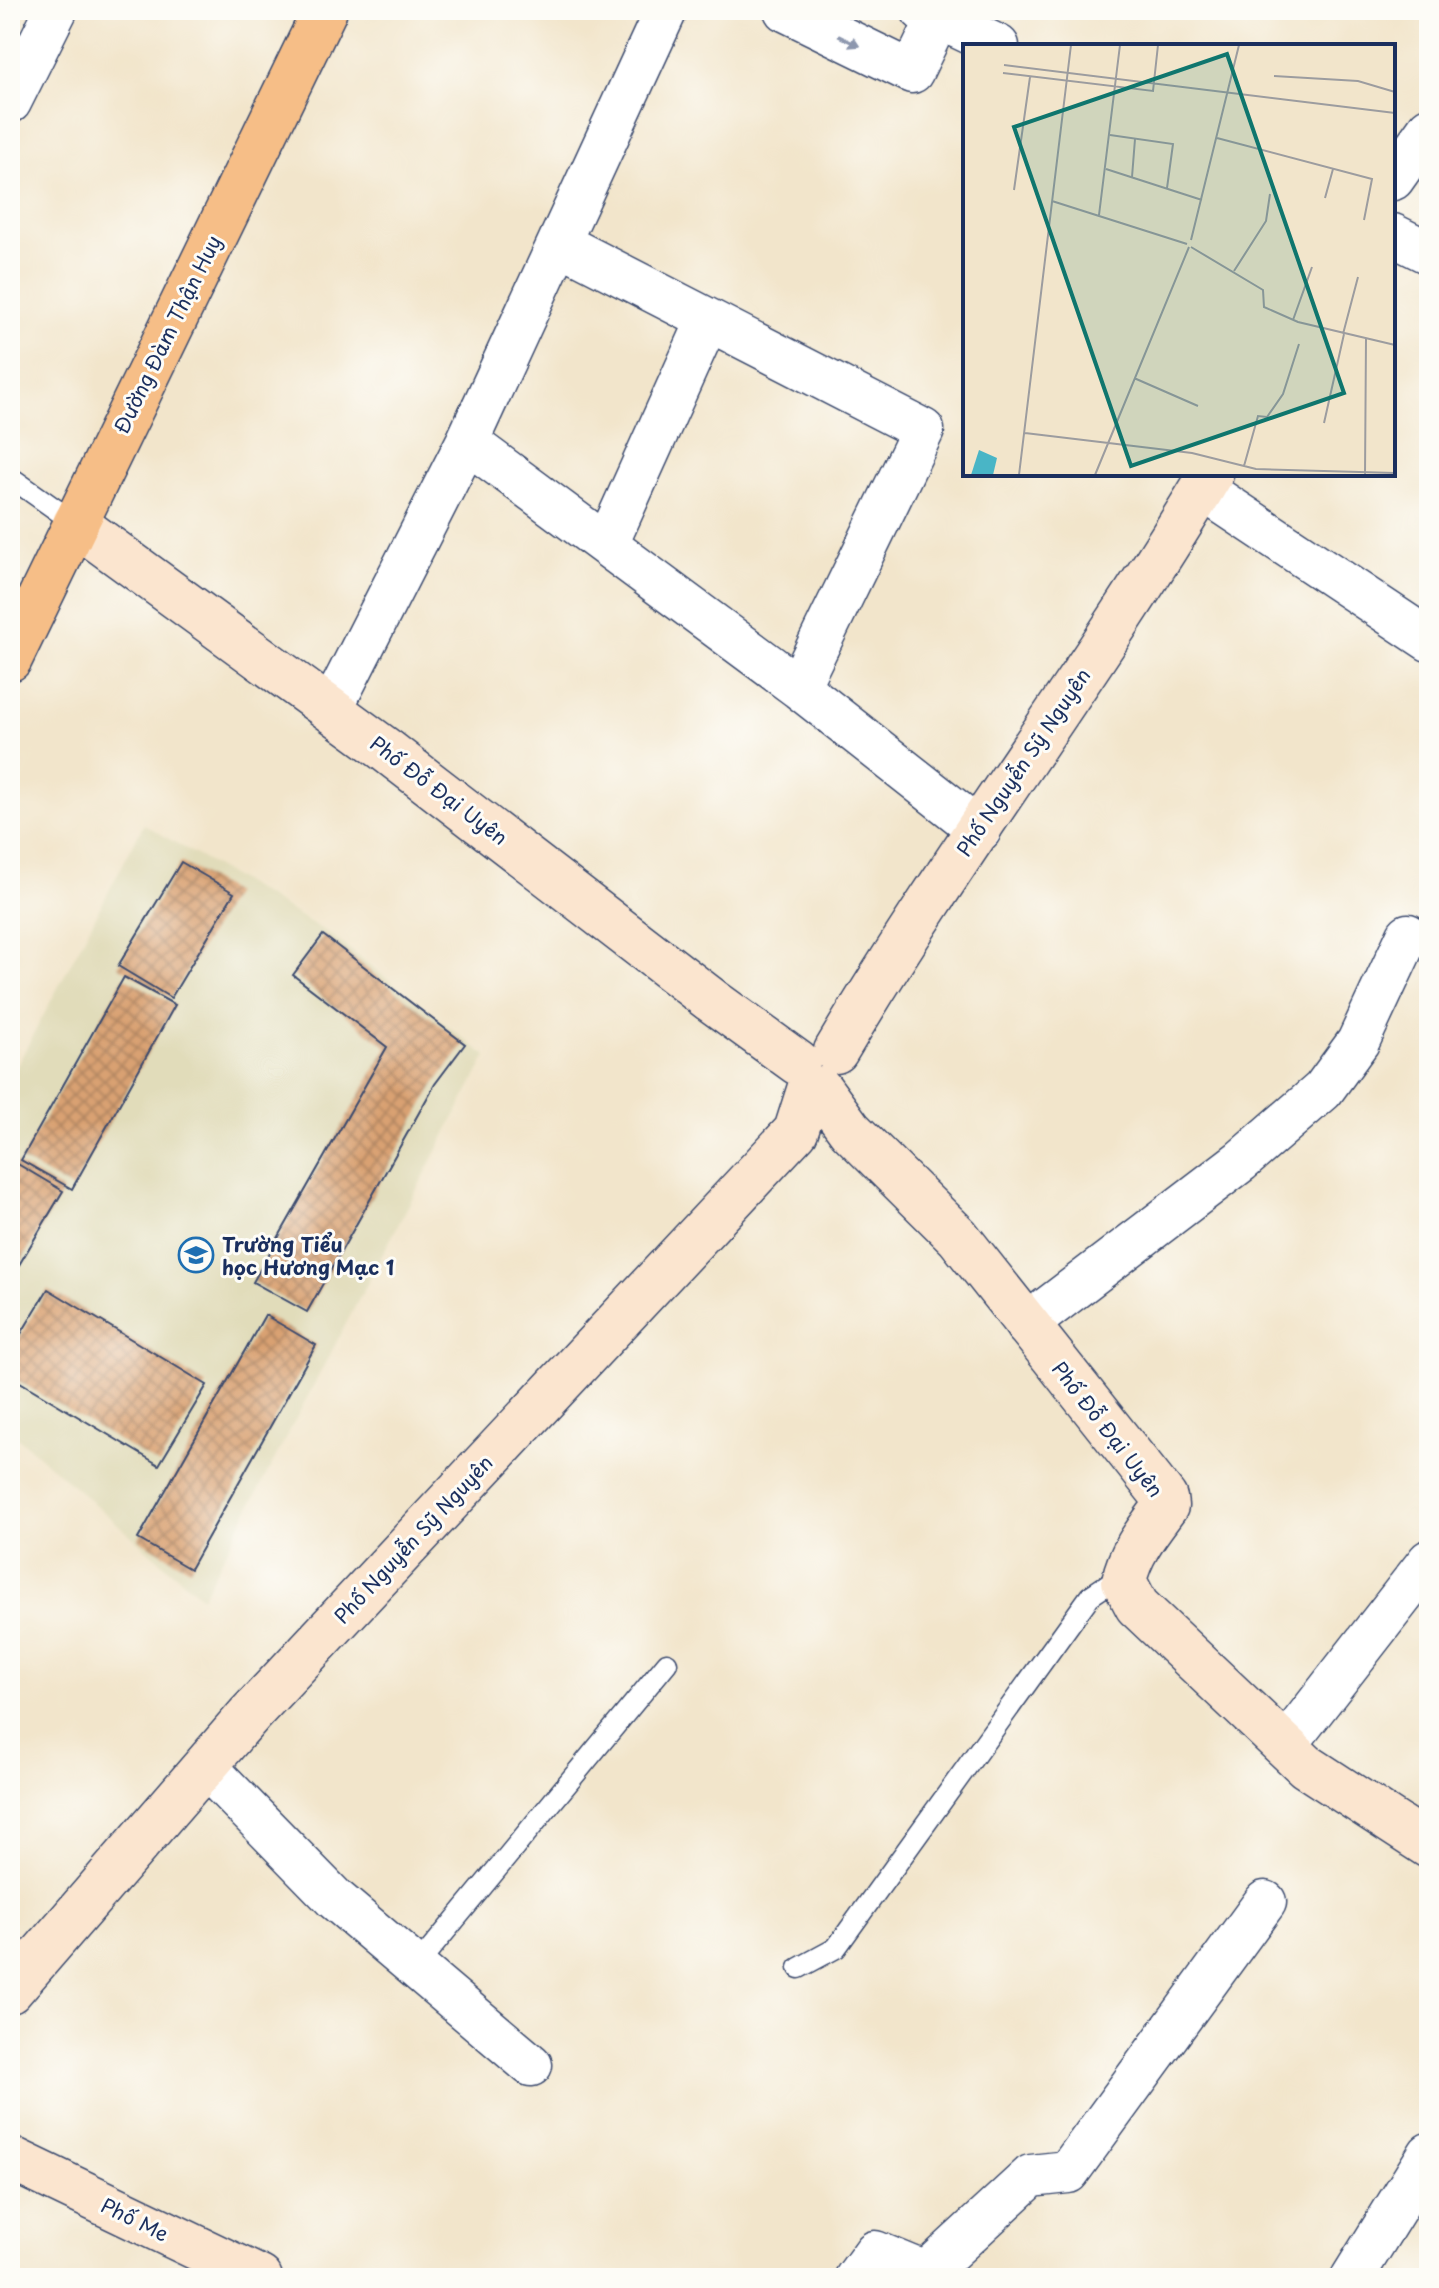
<svg xmlns="http://www.w3.org/2000/svg" width="1439" height="2288" viewBox="0 0 1439 2288" font-family="'Playpen Sans',sans-serif">
  <defs>
    <pattern id="building-cross-hatch" width="8" height="8" patternUnits="userSpaceOnUse" patternTransform="scale(2)"><rect width="8" height="8" fill="#d9a172"/><path d="M0 0l8 8M0 8l8-8" fill="none" stroke="#af8461"/></pattern>
  </defs>
  <rect width="100%" height="100%" fill="#fdfcf7"/>
  <filter id="ink" filterUnits="userSpaceOnUse"><feTurbulence type="fractalNoise" baseFrequency=".0125" numOctaves="2"/><feDisplacementMap in="SourceGraphic" scale="16" xChannelSelector="R" yChannelSelector="G"/><feConvolveMatrix kernelMatrix="1 2 1 2 8 2 1 2 1" color-interpolation-filters="sRGB"/></filter>
  <filter id="wash" filterUnits="userSpaceOnUse"><feTurbulence type="fractalNoise" baseFrequency=".006" numOctaves="4" result="noise"/><feDisplacementMap in="SourceGraphic" scale="32" xChannelSelector="R" yChannelSelector="G"/><feGaussianBlur stdDeviation="1.8" result="paint"/><feColorMatrix in="noise" values="0 0 0 0 0 0 0 0 0 0 0 0 0 0 0 0 0 1.4 0 .05"/><feComposite in="paint" operator="in"/></filter>
  <g filter="url(#wash)">
    <rect width="100%" height="100%" fill="#f2e5cb"/>
    <!-- built -->
    <path fill="#e1dcba" d="M144,824l184,109 159,123 -285,541 -192,-166v-352z"/>
    <g id="blocks">
      <!-- building -->
      <path fill="url(#building-cross-hatch)" d="M181,862l53,31 -63,105 -53,-32z
        M323,935l142,109 -30,40 -128,228 -54,-30 134,-235 -94,-72z
        M124,977l51,28 -103,184 -51,-29z
        M16,1163l47,28 -53,89v-106z
        M48,1289l159,96 -48,80 -149,-89v-24z
        M265,1315l51,30 -126,224 -52,-30z"/>
    </g>
  </g>
  <g filter="url(#ink)">
    <use href="#blocks" fill-opacity="0" stroke="#3b4a6e" stroke-width="2"/>
    <g fill="none" stroke-linecap="round" stroke-linejoin="round">
      <!-- lane casing -->
      <g stroke="#3b4a6e" stroke-width="23">
        <path id="lane" d="M10,477l65,46
          M416,1967l251,-304
          M799,1968l37,-20 254,-352 36,-24"/>
      </g>
      <!-- street casing -->
      <g stroke="#3b4a6e" stroke-width="45">
        <path id="street" d="M785,10l127,62 30,-62
          M922,10l76,36
          M10,102l46,-92
          M1393,179l36,-51
          M1393,235l36,18
          M561,244l362,186 -125,257
          M467,442l331,245 182,143
          M1202,489l227,151
          M607,544l101,-224
          M331,709l136,-267 199,-432
          M1026,1325l215,-164 82,-71 35,-48 50,-107
          M1285,1746l144,-185
          M205,1766l129,132 197,167
          M856,2278l19,-26 51,21 105,-97 37,-4 197,-270
          M1352,2278l77,-124"/>
      </g>
      <!-- secondary casing -->
      <g stroke="#3b4a6e" stroke-width="47">
        <path id="secondary" d="M75,523l311,227 325,250 87,63
          M836,1051c117,-197 257,-380 375,-577
          M820,1089l30,41 108,107 207,261 1,8c-17,23 -36,46 -42,75l13,25 169,160 123,80
          M10,1991l240,-277 546,-583 14,-44
          M10,2158l250,120"/>
      </g>
      <!-- primary casing -->
      <g stroke="#3b4a6e" stroke-width="47">
        <path id="primary" d="M10,659l315,-649"/>
      </g>
      <!-- lane -->
      <use href="#lane" stroke="#fff" stroke-width="20"/>
      <!-- street -->
      <use href="#street" stroke="#fff" stroke-width="42"/>
      <!-- secondary -->
      <use href="#secondary" stroke="#fbe5cf" stroke-width="44"/>
      <!-- primary -->
      <use href="#primary" stroke="#f6be87" stroke-width="44"/>
    </g>
    <!-- one-way arrows -->
    <defs><path id="oneway-solid" d="M-6-.8H1V-3.2L6.5 0L1 3.2V.8H-6Z" transform="scale(2)"/></defs>
    <use fill="#8d97ae" href="#oneway-solid" transform="translate(849 41) rotate(26)"/>
  </g>
  <!-- icons -->
  <defs>
    <g id="school-ring" transform="scale(1.8)"><circle r="9.5" fill="#fdfcf7" stroke="#1f6fb2" stroke-width="1.5"/><path d="M0-5L7-2L0 1L-7-2ZM-4 1L0 2.5L4 1V4Q0 6-4 4Z" fill="#1f6fb2"/></g>
  </defs>
  <g fill-rule="evenodd">
    <use href="#school-ring" x="196" y="1255"/>
  </g>
  <g text-anchor="middle" dominant-baseline="central" stroke-width="6" stroke-linejoin="round" paint-order="stroke">
    <!-- street labels -->
    <g font-size="20" fill="#1b2f5e" stroke="#fdfcf7">
      <text transform="translate(167 334) rotate(-64)">Đường Đàm Thận Huy</text>
      <text transform="translate(1023 762) rotate(-56)">Phố Nguyễn Sỹ Nguyên</text>
      <text transform="translate(439 790) rotate(37)">Phố Đỗ Đại Uyên</text>
      <text transform="translate(1108 1429) rotate(52)">Phố Đỗ Đại Uyên</text>
      <text transform="translate(413 1539) rotate(-47)">Phố Nguyễn Sỹ Nguyên</text>
      <text transform="translate(135 2219) rotate(26)">Phố Me</text>
    </g>
    <!-- poi labels -->
    <g font-size="20" font-weight="bold" fill="#1b2f5e" stroke="#fdfcf7" text-anchor="start">
      <text x="222" y="1244">Trường Tiểu<tspan x="222" dy="23">học Hương Mạc 1</tspan></text>
    </g>
  </g>
  <!-- overview -->
  <g transform="translate(963 44)">
    <rect width="432" height="432" fill="#f2e5cb"/>
    <path d="M16,406l18,8 -4,17h-22z" fill="#49b5c6"/>
    <path fill="none" stroke="#9c9c9f" stroke-width="2" d="M41,21l391,48M40,29l150,18 5,-46M311,32l84,5 37,11M147,91l63,9 -6,44M254,94l155,41 -8,41M143,125l96,31M169,133l3,-38M51,146l16,-113M362,154l8,-29M89,157l135,43M136,171l21,-170M228,196l48,-195M228,203l72,43 1,17 34,15 97,23M271,227l32,-50 4,-27M330,276l19,-53M380,290l15,-57M171,334l64,28M361,379l20,-89M62,389l167,20 64,16 139,4M281,422l14,-50 9,1 16,-23 16,-50M56,431l52,-430M132,431l94,-228M402,431l1,-137"/>
    <path fill="#0f766e" fill-opacity="0.15" stroke="#0f766e" stroke-width="4" d="M264,10l117,339 -213,73 -117,-339z"/>
    <rect width="432" height="432" fill="none" stroke="#1b2f5e" stroke-width="4"/>
  </g>
  <!-- margin -->
  <rect width="1439" height="2288" fill="none" stroke="#fdfcf7" stroke-width="40"/>
</svg>
